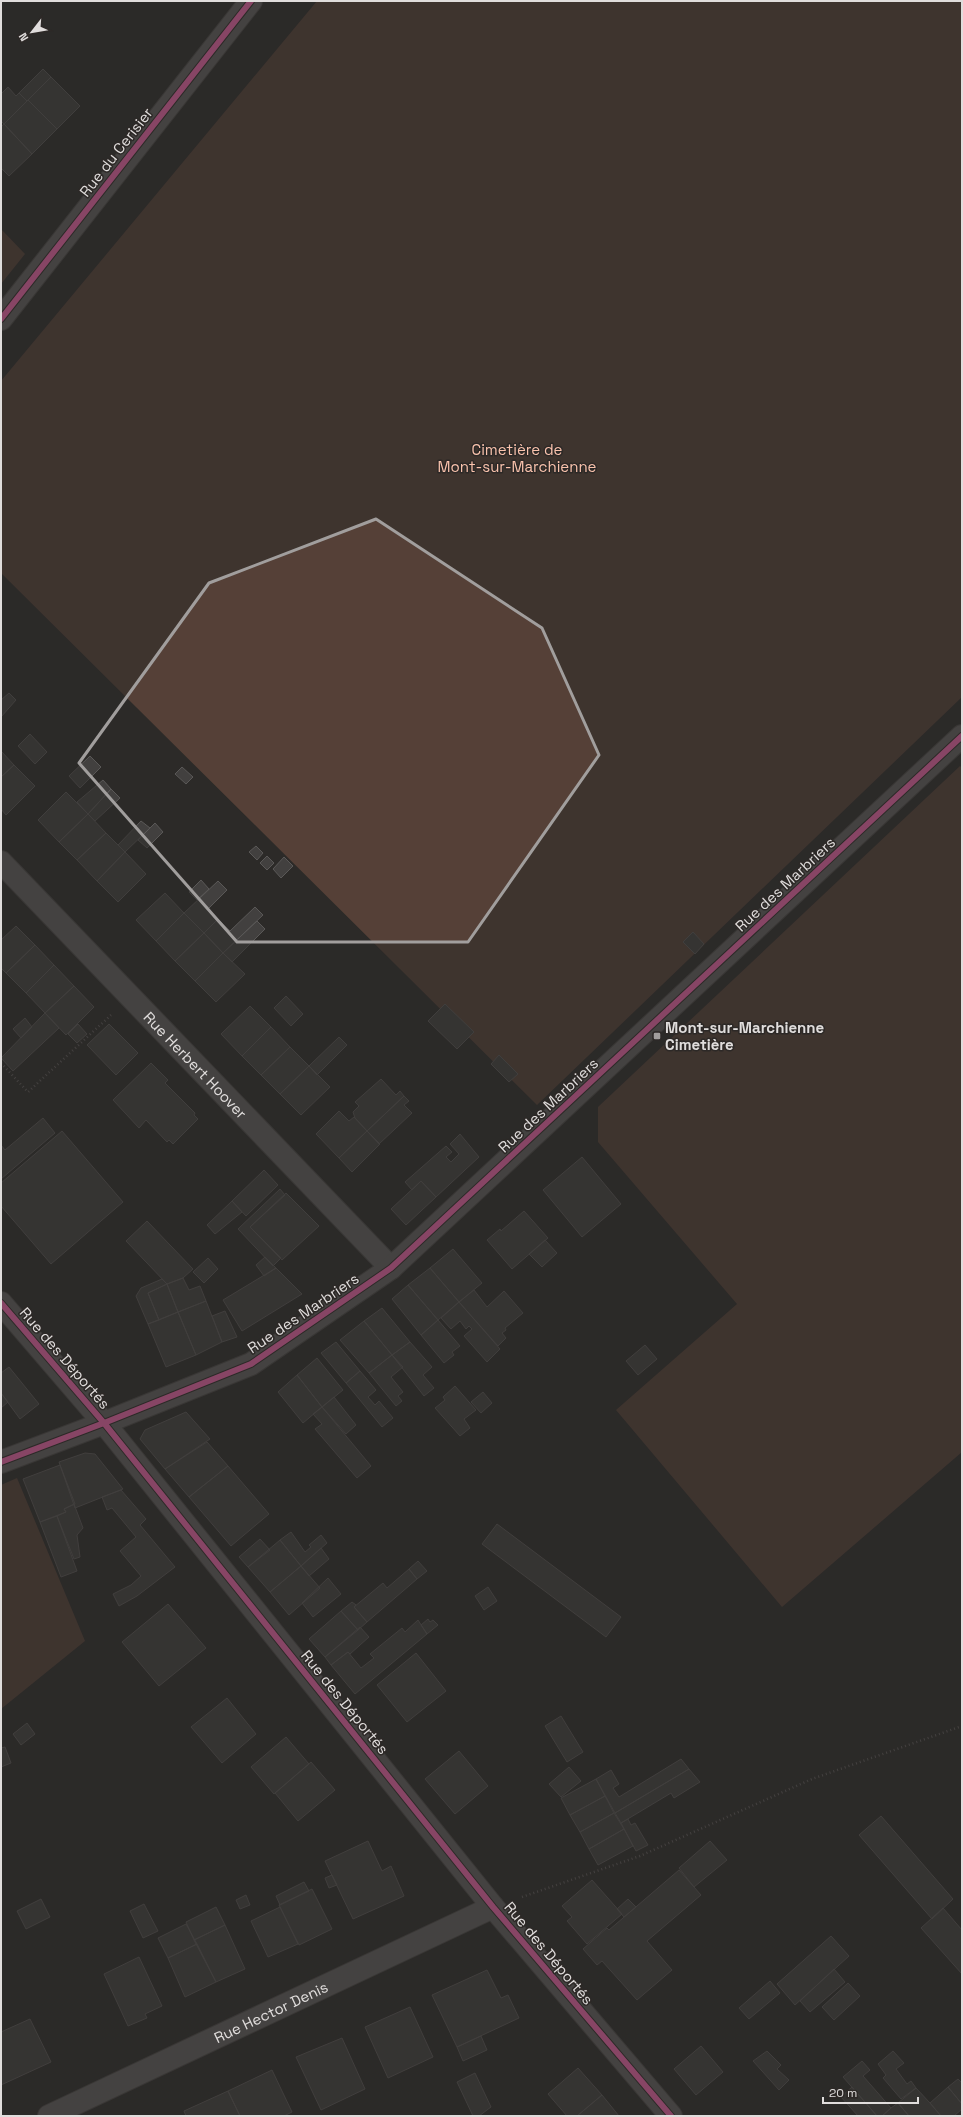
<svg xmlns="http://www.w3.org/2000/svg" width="963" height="2117" viewBox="0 0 963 2117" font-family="'Space Grotesk',sans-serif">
  <rect width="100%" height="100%" fill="#2c2a28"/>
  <!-- green -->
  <path fill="#554037" d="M317,1h645v696l-425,408 -536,-532v-192z
    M1,229l24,25 -24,30z
    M960,766l2,2v684l-180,155 -166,-197 121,-106 -139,-162v-35z
    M17,1478l68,163 -84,68v-224z"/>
  <!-- building -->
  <path fill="#42403f" stroke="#5a5857" d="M43,69l8,8 -24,24 -8,-8z
    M51,77l29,29 -23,23 -29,-29z
    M8,87l8,9 3,-3 8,8 -23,23 -3,-3v-27z
    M28,100l29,29 -25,25 -28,-30z
    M4,124l28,30 -23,22 -8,-8v-41z
    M9,693l7,7 -15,17v-17z
    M30,734l17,18 -12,12 -17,-18z
    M1,751l13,14 -13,12z
    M90,756l11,11 -21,21 -11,-12z
    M14,765l21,21 -29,29 -5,-6v-32z
    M182,767l11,10 -7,7 -11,-10z
    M103,780l8,9 -23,25 -11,-12z
    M111,789l9,9 -25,23 -7,-7z
    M66,792l22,22 -29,28 -21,-22z
    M88,814l18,19 -29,27 -18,-18z
    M141,821l9,7 -25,24 -7,-7z
    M155,823l8,9 -16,16 -9,-8z
    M106,833l19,19 -28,29 -20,-21z
    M256,846l7,7 -6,7 -8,-8z
    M125,852l21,22 -28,28 -21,-21z
    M267,856l7,7 -7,7 -7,-7z
    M284,857l9,9 -12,12 -8,-9z
    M201,880l8,9 -12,11 -8,-8z
    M218,881l9,9 -19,19 10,10 -14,14 -20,-20z
    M165,893l19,20 -28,28 -20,-21z
    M255,907l8,8 -40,38 -19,-20 14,-14 12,12z
    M184,913l20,20 -29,28 -19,-20z
    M257,921l8,8 -33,33 -9,-9z
    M16,926l19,19 -29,28 -5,-5v-28z
    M693,932l11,12 -9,10 -12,-12z
    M204,933l19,20 -28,28 -20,-20z
    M35,945l19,20 -28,28 -20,-20z
    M223,953l22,21 -29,28 -21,-21z
    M54,965l20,21 -29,27 -19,-20z
    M74,986l20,21 -28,28 -21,-22z
    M286,996l17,18 -12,12 -17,-18z
    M445,1004l29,28 -17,17 -29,-28z
    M250,1006l21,21 -29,29 -21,-22z
    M45,1013l14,15 -46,43 -12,-13z
    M25,1018l7,9 -11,11 -8,-9z
    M78,1024l9,10 -10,9 -9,-9z
    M109,1024l29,29 -22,22 -29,-30z
    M271,1027l19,20 -29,28 -19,-19z
    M339,1037l8,8 -30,30 -8,-9z
    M290,1047l19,19 -29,28 -19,-19z
    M499,1055l19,19 -9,8 -18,-18z
    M151,1063l17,17 -3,3 30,30 -1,2 4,4 -25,25 -4,-4 -2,2 -21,-22 -7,8 -26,-28z
    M309,1066l21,21 -29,28 -21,-21z
    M381,1079l15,16 4,-4 4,5 -37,35 -12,-13 -2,-6 6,-6 -4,-4z
    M404,1096l5,5 -5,4 8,8 -33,31 -12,-13z
    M339,1111l10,10 5,-4 13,14 -28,27 -23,-24z
    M43,1118l12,15 -54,46v-34l4,5z
    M62,1131l61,71 -72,62 -50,-58v-23z
    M367,1131l13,13 -28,28 -13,-14z
    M460,1134l19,23 -43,40 -15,-16 -9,9 -7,-8 41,-36 6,6 -6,5 5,5 8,-8 -9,-10z
    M582,1157l39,47 -39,33 -39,-47z
    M264,1170l14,15 -32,31 -14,-15z
    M421,1181l15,16 -30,28 -15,-16z
    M280,1189l5,6 -35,32 31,31 -8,8 -35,-37z
    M286,1193l33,33 -37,34 -32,-33z
    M232,1201l10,11 -27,22 -8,-9z
    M524,1211l24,27 -36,31 -25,-29 13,-11 1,2z
    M147,1221l46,48 -10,9 -16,6 -41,-43z
    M545,1240l12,13 -15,14 -13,-13z
    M453,1249l29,34 -23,19 -29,-34z
    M265,1257l11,11 -12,8 -8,-11z
    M208,1258l10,11 -14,14 -11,-11z
    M276,1268l26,26 -60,37 -19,-31z
    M430,1268l29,34 -21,18 -30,-35z
    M183,1278l6,12 11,-4 6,15 -28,11 -11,-28z
    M162,1279l5,5 -19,9 11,27 -11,4 -12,-28 5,-8z
    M167,1284l11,28 -19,8 -11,-27z
    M408,1285l30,35 -17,15 -29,-36z
    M474,1290l13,17 17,-16 19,22 -18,15 1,2 -4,3 4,5 -8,8 -39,-44z
    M206,1301l16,41 -26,13 -18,-43z
    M459,1302l41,47 -13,13 -23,-26 8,-7 -3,-3 -3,3 -6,-8 -9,8 -10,-11z
    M382,1308l28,34 -18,13 -28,-34z
    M225,1311l12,26 -15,5 -10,-26z
    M178,1312l18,43 -30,12 -18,-43z
    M438,1320l22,26 -8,6 2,3 -10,8 -23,-28z
    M364,1321l28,34 -23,18 -29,-33z
    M336,1342l24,29 -14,12 -25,-30z
    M410,1342l22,25 -9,8 11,13 -10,8 -32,-41z
    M645,1345l12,14 -19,16 -12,-14z
    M392,1355l11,12 -12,10 12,15 -5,4 4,5 -6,5 -27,-33z
    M317,1358l26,32 -21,17 -25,-32z
    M9,1367l30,37 -19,15 -19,-26v-20z
    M360,1371l16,19 -8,7 7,8 4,-4 14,17 -11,9 -36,-44z
    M297,1375l25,32 -19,16 -25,-31z
    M455,1386l21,24 -12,9 6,9 -10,8 -25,-28 10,-8 -2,-3z
    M483,1392l9,11 -11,10 -10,-11z
    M1,1393l7,9 -7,6z
    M334,1397l22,28 -10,9 -24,-27z
    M322,1407l49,59 -14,12 -42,-49 7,-5 -9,-10z
    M186,1412l24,27 -45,30 -25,-30 5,-9z
    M207,1442l21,24 -39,31 -24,-28z
    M85,1453l10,1 28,35 -48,19 -16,-46z
    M60,1465l15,39 -11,5 2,3 -26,10 -17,-43z
    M228,1466l41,48 -38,32 -42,-49z
    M121,1490l25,29 -6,6 35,42 -38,29 -18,10 -6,-12 18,-9 10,-9 -21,-25 16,-14 -24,-29 -5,2 -5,-13z
    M74,1504l9,24 -6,7 3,22 -6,2 -17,-43 9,-4 -2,-3z
    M57,1516l20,55 -16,6 -21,-55z
    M497,1524l124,93 -15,20 -124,-93z
    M291,1532l14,20 6,-5 -2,-2 12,-10 6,8 -26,23 -21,-26z
    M260,1539l10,11 -22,17 -9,-10z
    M280,1540l21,26 -31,26 -22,-25z
    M321,1548l8,11 -20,17 -8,-10z
    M418,1561l9,10 -10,8 -8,-10z
    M301,1566l19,22 -31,27 -19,-23z
    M409,1569l8,10 -50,43 -13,-15 29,-24 4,5z
    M328,1578l13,16 -28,23 -11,-14z
    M488,1587l9,14 -13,9 -9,-14z
    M352,1602l4,3 -2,2 13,15 -9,8 -17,-19z
    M168,1604l38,44 -47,38 -37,-44z
    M341,1611l17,19 -33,27 -16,-18z
    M428,1619l2,3 3,-2 5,5 -11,9 -6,-9z
    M418,1620l9,14 -72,60 -24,-29 17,-13 13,16 13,-10 -4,-4 32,-26 3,4z
    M360,1627l9,10 -19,17 -2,-2 -17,13 -6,-8z
    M416,1653l30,38 -39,31 -30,-37z
    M227,1698l29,36 -34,29 -31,-36z
    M561,1716l22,36 -16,10 -22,-36z
    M27,1723l8,11 -14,11 -8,-11z
    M286,1737l23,27 -35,30 -23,-27z
    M5,1747l6,16 -10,4v-19z
    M459,1751l29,35 -33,28 -30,-35z
    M681,1759l8,10 -74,44 -19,-34 15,-9 8,14 -6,4 6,9z
    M311,1762l24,28 -37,31 -23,-28z
    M569,1767l12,14 -20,16 -12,-13z
    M689,1769l11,13 -26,16 -3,-5 -50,30 -6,-10z
    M596,1779l9,17 -35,19 -9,-17z
    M605,1796l9,17 -34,19 -10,-17z
    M614,1813l10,16 -35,20 -9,-17z
    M881,1816l72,83 -21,20 -73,-84z
    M628,1819l3,6 4,-2 13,22 -12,6 -15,-28z
    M624,1829l9,17 -35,19 -9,-16z
    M368,1841l14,30 9,-5 13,30 -51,23 -28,-58z
    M710,1841l17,19 -33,27 -15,-19z
    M679,1870l22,25 -54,46 25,29 -35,30 -35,-39 -5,4 -14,-16 24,-21 2,2z
    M332,1875l5,10 -8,3 -4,-10z
    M592,1880l30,34 -35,30 -20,-23 5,-4 -10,-11z
    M304,1882l5,9 -29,14 -4,-9z
    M312,1889l20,40 -33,16 -20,-40z
    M246,1895l4,10 -10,4 -4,-9z
    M41,1899l9,18 -24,12 -9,-18z
    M628,1899l8,8 -12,10 -7,-8z
    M144,1904l14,27 -15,7 -13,-27z
    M216,1907l9,18 -31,15 -8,-18z
    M280,1907l18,37 -30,13 -17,-36z
    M943,1908l19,22v44l-41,-46z
    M186,1924l11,20 -29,14 -10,-20z
    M225,1925l20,44 -29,13 -22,-42z
    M831,1936l18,20 -54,49 -18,-21z
    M197,1944l19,38 -31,15 -17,-39z
    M139,1957l23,49 -17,8 2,4 -19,8 -24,-52z
    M834,1969l11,13 -35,30 -10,-11z
    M487,1970l14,28 7,-3 11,23 -62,29 -25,-52z
    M770,1981l10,12 -31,26 -10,-11z
    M848,1983l12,13 -26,24 -12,-13z
    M410,2007l23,50 -45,21 -23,-51z
    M30,2019l21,43 -50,23v-53z
    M481,2036l6,14 -24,11 -6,-14z
    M342,2038l23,51 -44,21 -25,-53z
    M701,2046l22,26 -27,23 -22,-26z
    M767,2051l14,14 -4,4 12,11 -10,10 -26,-29z
    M893,2051l11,12 -8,6 11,15 4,-3 5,7 -15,11 -18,-21 3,-3 -8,-11z
    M862,2061l8,9 -7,6 28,32 -9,8h-5l-34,-39z
    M578,2068l24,27 -25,21h-10l-19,-22z
    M272,2070l20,42 -8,4h-44l-12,-25z
    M475,2073l16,34 -12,9h-6l-16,-34z
    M958,2079l4,4v21l-14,-17z
    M852,2087l25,29h-19l-17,-19z
    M948,2087l14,17v5l-8,7h-13l-11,-13z
    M916,2088l14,15 11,13h-32l-11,-13z
    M228,2091l12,25h-54l-2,-5z
    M602,2095l17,21h-42z
    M898,2103l11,13h-27l9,-8z"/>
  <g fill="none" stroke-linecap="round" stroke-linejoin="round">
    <!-- minor casing -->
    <g stroke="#494746" stroke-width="24">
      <g id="minor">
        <path d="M1,319l250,-318"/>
        <path id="s1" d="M1,862l390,406"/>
        <path d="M1,1303l103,120 389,484 178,209"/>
        <path d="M1,1462l103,-39 147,-59 140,-96 571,-532"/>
        <path id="s2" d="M49,2116l444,-209"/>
      </g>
    </g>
    <!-- path -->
    <path stroke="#605e5e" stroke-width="2.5" stroke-dasharray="1 3" stroke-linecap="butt" d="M1,1063l27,29 83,-77
      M522,1897l118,-41 172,-77 150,-53"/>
    <!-- minor -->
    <use href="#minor" stroke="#62605f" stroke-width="22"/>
    <!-- cycleway casing -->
    <g stroke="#2d2927" stroke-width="8">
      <path id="cycleway" d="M1,319l250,-318
        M1,1303l103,120 389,484 178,209
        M1,1462l103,-39 147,-59 140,-96 571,-532"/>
    </g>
    <!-- cycleway -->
    <use href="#cycleway" stroke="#f766af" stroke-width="6"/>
  </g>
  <!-- marked area -->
  <path d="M0 0H963V2117H0ZM376,519l166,109 57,127 -131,187h-231l-158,-179 130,-180z" fill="#2c2a28" fill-opacity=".55" fill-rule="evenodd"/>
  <path fill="none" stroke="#a19e9d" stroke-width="3" stroke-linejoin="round" d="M376,519l166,109 57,127 -131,187h-231l-158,-179 130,-180z"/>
  <!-- markers -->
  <rect fill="#a19e9d" stroke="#2d2927" stroke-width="1.5" x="653" y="1032" width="8" height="8" rx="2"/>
  <g text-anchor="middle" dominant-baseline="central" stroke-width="3" stroke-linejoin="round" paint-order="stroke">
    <!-- street labels -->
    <g font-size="15" fill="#e0dddc" stroke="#2d2927">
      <text transform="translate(116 152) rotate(-52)">Rue du Cerisier</text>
      <text transform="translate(785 884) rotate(-43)">Rue des Marbriers</text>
      <text stroke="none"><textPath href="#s1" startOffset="281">Rue Herbert Hoover</textPath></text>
      <text transform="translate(548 1105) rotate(-43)">Rue des Marbriers</text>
      <text transform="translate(303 1313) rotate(-34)">Rue des Marbriers</text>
      <text transform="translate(65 1358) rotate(49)">Rue des Déportés</text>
      <text transform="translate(345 1702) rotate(51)">Rue des Déportés</text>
      <text transform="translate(549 1953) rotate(50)">Rue des Déportés</text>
      <text stroke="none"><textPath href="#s2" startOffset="245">Rue Hector Denis</textPath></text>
    </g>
    <!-- park labels -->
    <g font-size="15" fill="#fac3ad" stroke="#2d2927">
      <text x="517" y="449">Cimetière de<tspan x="517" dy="17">Mont-sur-Marchienne</tspan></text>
    </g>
    <!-- poi labels -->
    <g font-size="15" font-weight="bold" fill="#e0dddc" stroke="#2d2927" text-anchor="start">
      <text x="665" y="1027">Mont-sur-Marchienne<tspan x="665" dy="17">Cimetière</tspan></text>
    </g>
  </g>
  <!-- border -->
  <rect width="963" height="2117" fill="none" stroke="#e0dddc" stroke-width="4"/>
  <!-- north arrow -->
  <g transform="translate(32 32) rotate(239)" stroke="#2d2927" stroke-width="3" paint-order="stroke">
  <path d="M0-3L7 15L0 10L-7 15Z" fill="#e0dddc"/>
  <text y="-6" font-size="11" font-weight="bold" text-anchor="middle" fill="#e0dddc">N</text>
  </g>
  <!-- scale -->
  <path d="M823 2097v6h95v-6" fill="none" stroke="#e0dddc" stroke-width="2"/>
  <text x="829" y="2097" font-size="12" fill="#e0dddc" stroke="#2d2927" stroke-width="3" paint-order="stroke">20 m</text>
</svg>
